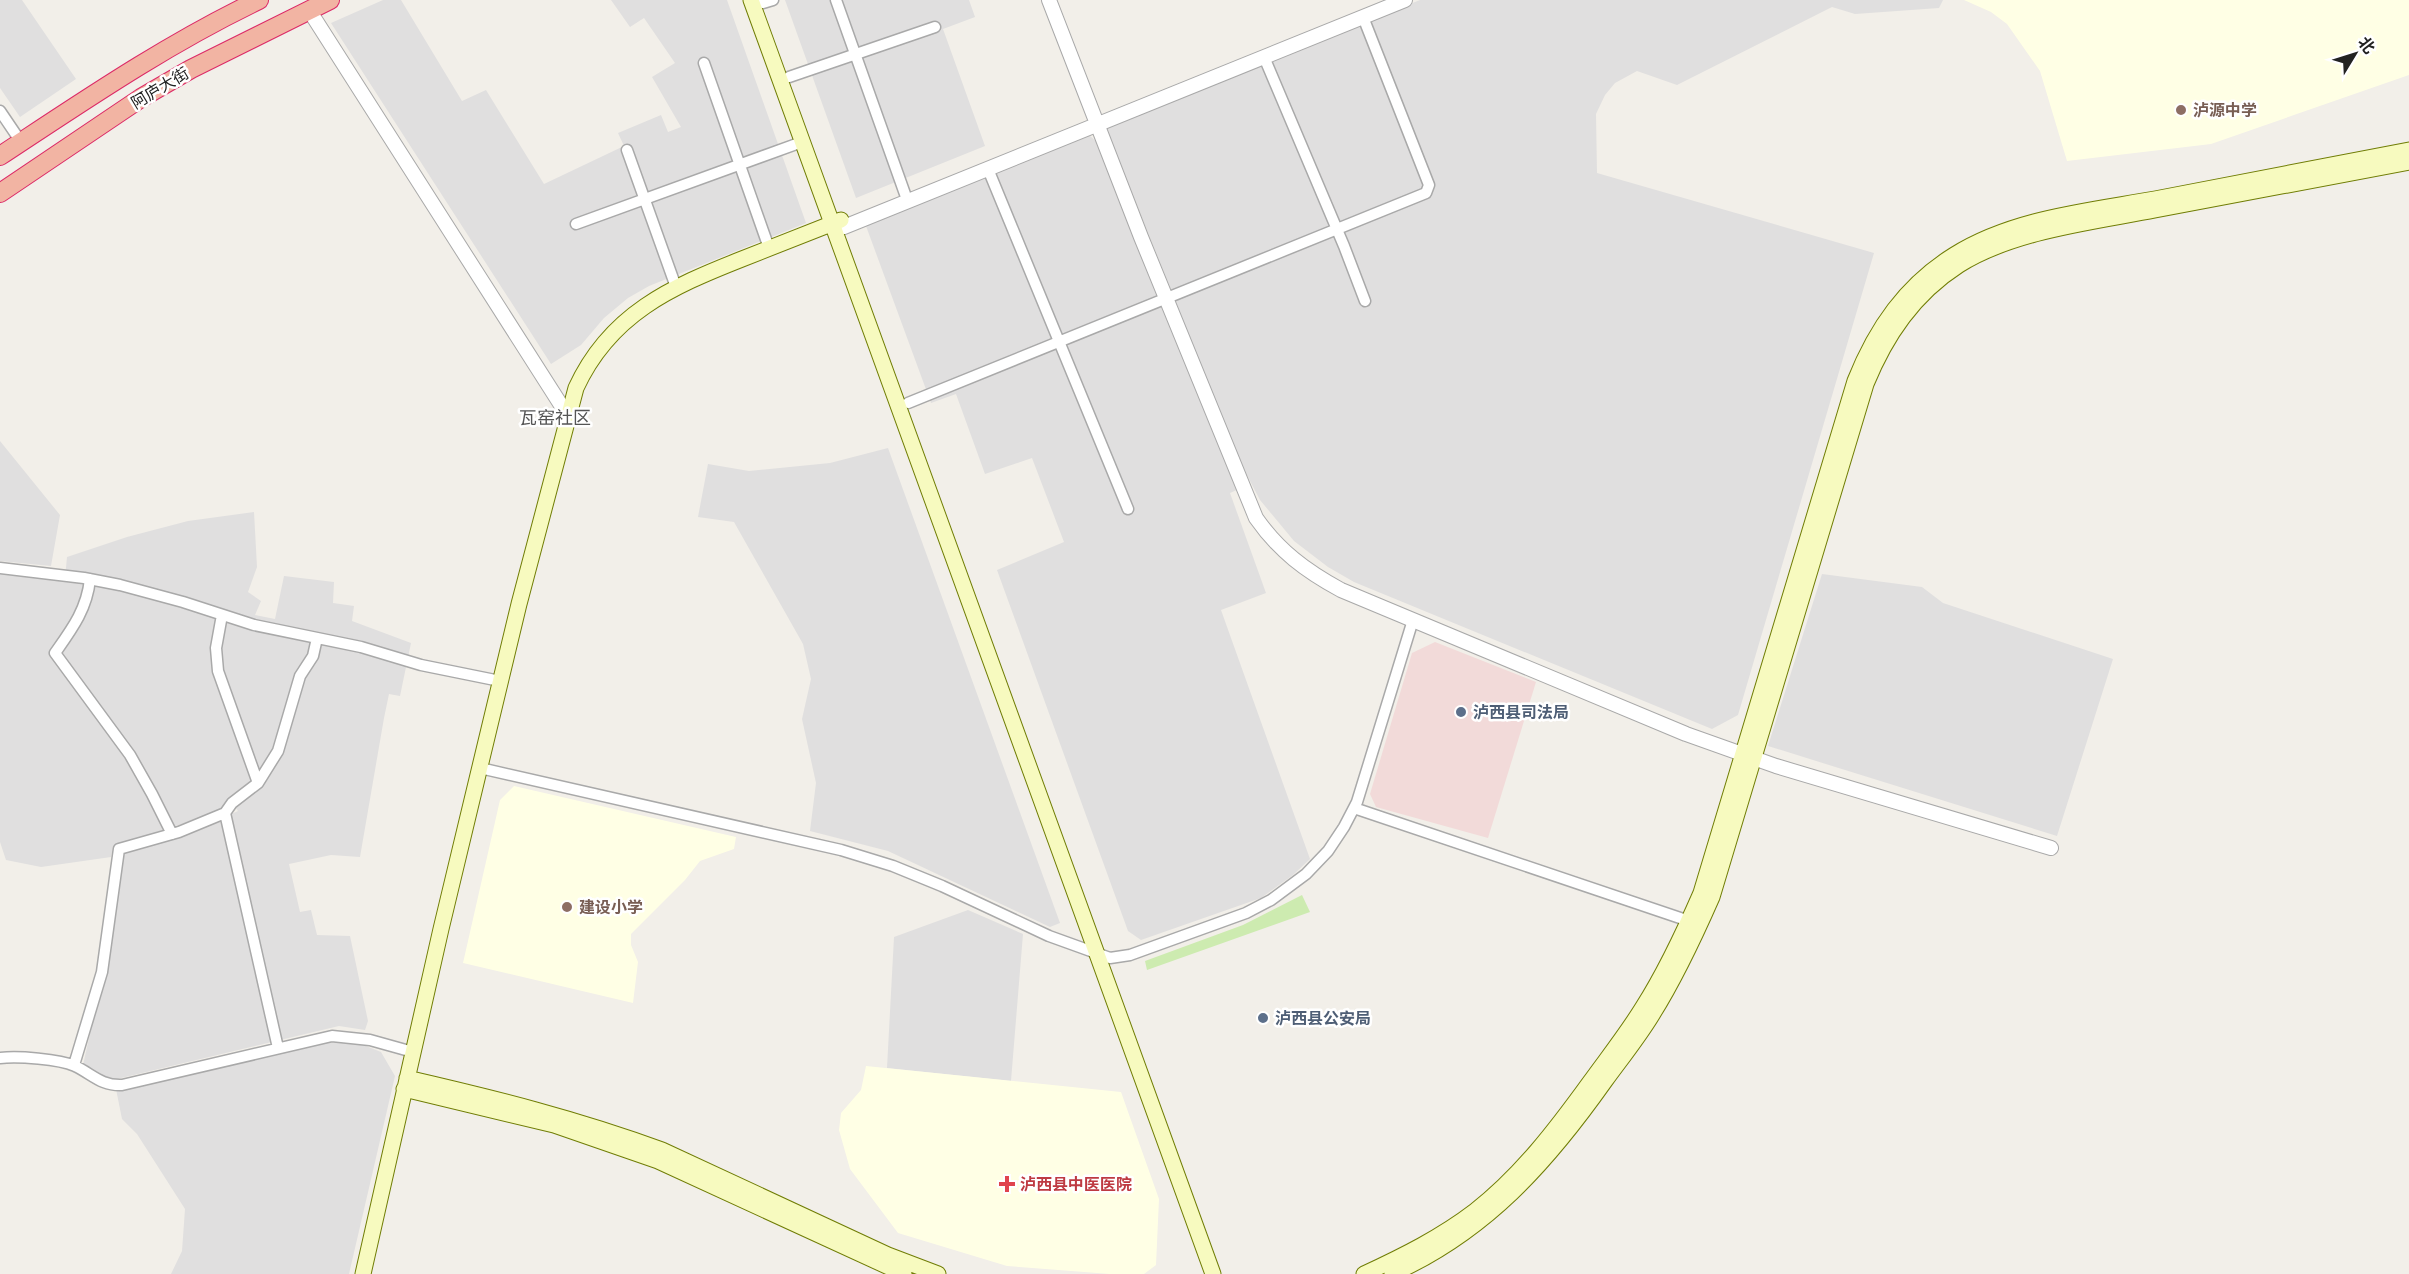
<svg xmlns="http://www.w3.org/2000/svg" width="2409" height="1274" viewBox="0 0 2409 1274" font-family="'DejaVu Sans','Noto Sans SC',sans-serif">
  <rect width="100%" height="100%" fill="#f2efe9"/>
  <!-- residential -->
  <path fill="#e0dfdf" d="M0,0h22l54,79 -56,38 -20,-29z
    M383,0h18l61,101 24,-11 58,94 80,-38 -6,-13 43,-18 7,17 13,-5 -29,-50 23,-14 -31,-45 -14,9 -19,-27h116l79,223 -157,63 -21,12 -24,20 -23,27 -30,19 -220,-341z
    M785,0h184l6,17 -32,12 42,117 -129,52z
    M1420,0h523l-4,8 -84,6 -23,-7 -155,78 -40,-14 -22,12 -10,12 -9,19 1,59 277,80 -136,462 -26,14 -358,-147 -26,-15 -34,-26 -34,-41 -21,-40 -133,-332z
    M1089,135l8,7 142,347 -9,4 36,100 -45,17 89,249 -17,16 -32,23 -120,42 -13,-9 -131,-361 67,-28 -32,-84 -47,16 -29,-80 -25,9 -65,-177z
    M0,441l60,74 -9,51 -51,-5z
    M888,448l172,475 -10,4 -162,-76 -78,-20 6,-48 -14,-64 9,-40 -8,-35 -69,-122 -36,-5 10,-53 41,7 81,-8z
    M254,512l3,55 -9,25 13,9 -6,14 20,4 9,-43 50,6 -1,21 21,3 -2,15 59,22 -11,53 -11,-2 -5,24 -24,139 -29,-2 -42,9 11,48 11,-2 6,25 33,1 18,85 -3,9 -26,-4 -222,53 -17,-3 -17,-11 29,-129 10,-86 69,-18 47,-21 -3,-4 -122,39 -2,11 -70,10 -35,-7 -6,-18v-272l65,8 2,-21 60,-20 61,-16z
    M1822,574l100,13 21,16 170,56 -56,177 -289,-90z
    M968,910l55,24 -12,147 -124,-13 7,-131z
    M342,1042l19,2 20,8 14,24 -46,198h-178l11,-23 3,-42 -48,-75 -15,-15 -6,-30 210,-46z"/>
  <!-- commercial -->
  <path fill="#f2dad9" d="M1435,642l101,40 -48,156 -112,-31 -6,-13 42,-141z"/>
  <!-- education -->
  <path fill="#ffffe5" d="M1964,0h445v75l-198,69 -144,17 -27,-90 -33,-47 -16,-12z
    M514,786l222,51 -2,12 -34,12 -15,19 -54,54v11l7,17 -5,41 -170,-40 37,-163z
    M866,1066l255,26 38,107 -3,66 -12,9h-34l-103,-8 -109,-33 -48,-64 -11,-39 2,-17 20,-23z"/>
  <!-- grass -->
  <path fill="#cdebb0" d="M1302,895l8,17 -163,58 -2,-9 98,-36z"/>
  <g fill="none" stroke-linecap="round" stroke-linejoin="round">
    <!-- minor casing -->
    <g stroke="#a9a9a9" stroke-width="13">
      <path id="minor" d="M836,0l69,194
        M763,3l10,-3
        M1264,57l80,189 21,55
        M704,63l65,185
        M789,77l146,-50
        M0,111l21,31
        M627,150l49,137
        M988,169l140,340
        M576,224l226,-82
        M908,403l518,-210 3,-8 -66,-168
        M0,568l84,10 36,7 63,17 71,23 107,22 60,18 79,16
        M90,579c-3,30 -18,50 -35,74l75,102 22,39 20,40
        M222,615l-6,33 2,23 40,112
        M480,768l361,82 52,16 49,20 107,50 61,22 20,-3 116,-42 25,-13 35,-26 22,-23 16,-24 13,-25 56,-182
        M1354,808l341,115
        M278,1048l-53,-235 7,-10 26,-20 20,-32 22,-75 13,-20 4,-18
        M0,1058c18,-2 59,1 75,8 17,8 26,20 47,19l210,-49 38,4 43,12
        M74,1065l28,-93 17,-123 60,-17 46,-19"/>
    </g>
    <!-- tertiary casing -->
    <g stroke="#a9a9a9" stroke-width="16">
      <path id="tertiary" d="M1049,0l92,237 115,281c23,33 50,53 85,72l345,144 90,32 275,82
        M309,10l259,406
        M844,227l561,-227"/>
    </g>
    <!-- secondary casing -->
    <g stroke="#707d05" stroke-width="17">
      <path id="secondary" d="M751,0l462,1274
        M407,1078c87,20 171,41 255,72l226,105 50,19
        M404,1089l150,36 104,36 246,113
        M363,1274l78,-345 78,-325 57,-216c34,-74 95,-101 166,-129 33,-13 66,-26 99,-39
        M1364,1274c39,-18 77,-37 111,-63 46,-36 81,-82 115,-129 18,-25 37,-49 53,-75 23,-36 41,-75 58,-114l154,-512c21,-53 51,-96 99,-126 59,-37 134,-44 201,-56 84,-17 169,-33 254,-49
        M1392,1274c94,-42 155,-111 213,-193 16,-22 33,-43 47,-66 24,-38 42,-77 60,-118l154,-513c20,-49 48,-90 93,-119 54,-34 134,-43 196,-55 85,-16 169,-32 254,-48"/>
    </g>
    <!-- trunk casing -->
    <g stroke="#dc2a67" stroke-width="20">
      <path id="trunk" d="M0,156c85,-56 167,-112 259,-156
        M0,193l141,-95 50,-29 139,-69"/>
    </g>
    <!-- minor -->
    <use href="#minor" stroke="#fff" stroke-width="10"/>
    <!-- tertiary -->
    <use href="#tertiary" stroke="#fff" stroke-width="14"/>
    <!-- secondary -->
    <use href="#secondary" stroke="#f7fabf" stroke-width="15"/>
    <!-- trunk -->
    <use href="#trunk" stroke="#f2b4a3" stroke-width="18"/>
  </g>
  <!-- markers -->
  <g fill="#8d6e63" stroke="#fff" stroke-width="2">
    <circle cx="2181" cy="110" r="6"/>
    <circle cx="567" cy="907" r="6"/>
  </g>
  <g fill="#5c6f8a" stroke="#fff" stroke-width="2">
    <circle cx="1461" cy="712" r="6"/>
    <circle cx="1263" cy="1018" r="6"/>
  </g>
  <path fill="#e0444e" stroke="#fff" stroke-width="2" d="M1004 1175h6v6h6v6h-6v6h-6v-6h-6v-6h6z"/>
  <g text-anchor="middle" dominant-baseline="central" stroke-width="5" stroke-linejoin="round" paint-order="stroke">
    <!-- street labels -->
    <g font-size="16" fill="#222" stroke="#fff">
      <text transform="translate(160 88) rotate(-31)">阿庐大街</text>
    </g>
    <!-- education labels -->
    <g font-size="16" font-weight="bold" fill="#785e54" stroke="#fff" text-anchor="start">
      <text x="2193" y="110">泸源中学</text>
      <text x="579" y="907">建设小学</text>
    </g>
    <!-- service labels -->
    <g font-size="16" font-weight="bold" fill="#4e5e75" stroke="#fff" text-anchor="start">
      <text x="1473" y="712">泸西县司法局</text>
      <text x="1275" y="1018">泸西县公安局</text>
    </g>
    <!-- health labels -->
    <g font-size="16" font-weight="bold" fill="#be3a42" stroke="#fff" text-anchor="start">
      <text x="1020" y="1184">泸西县中医医院</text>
    </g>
    <!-- neighbourhood labels -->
    <g font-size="18" fill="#555" stroke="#fff">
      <text x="555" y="417">瓦窑社区</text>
    </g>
  </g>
  <!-- north arrow -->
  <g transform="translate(2355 54) rotate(52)" stroke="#ffffff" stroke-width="4.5" paint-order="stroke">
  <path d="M0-4.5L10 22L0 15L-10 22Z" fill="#222222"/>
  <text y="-9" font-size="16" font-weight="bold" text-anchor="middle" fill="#222222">北</text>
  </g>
</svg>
